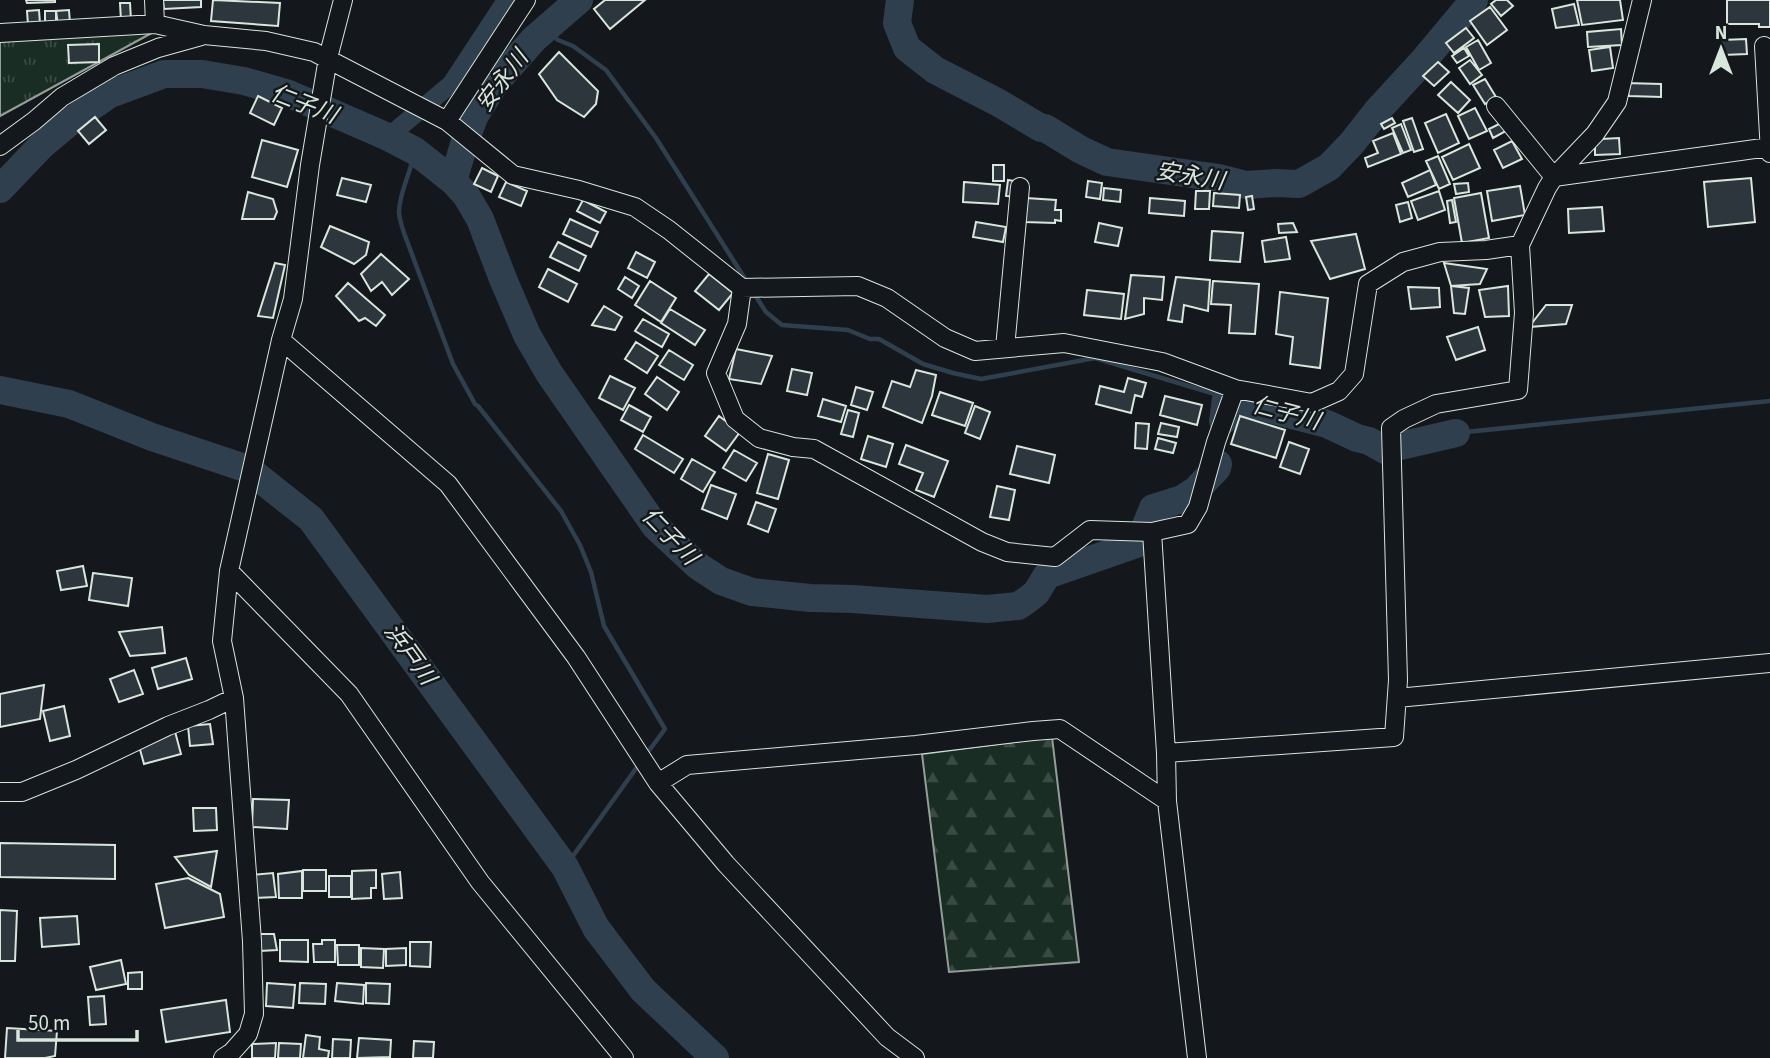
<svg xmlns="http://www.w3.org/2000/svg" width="1770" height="1058" viewBox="0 0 1770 1058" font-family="'Source Sans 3','Noto Sans JP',sans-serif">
  <defs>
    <pattern id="grass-tufts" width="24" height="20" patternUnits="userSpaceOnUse" patternTransform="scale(1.75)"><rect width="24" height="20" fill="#1a2d24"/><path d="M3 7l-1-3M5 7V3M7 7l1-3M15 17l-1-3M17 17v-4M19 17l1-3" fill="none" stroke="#3b4b43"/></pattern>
    <pattern id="forest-firs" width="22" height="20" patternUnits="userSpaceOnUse" patternTransform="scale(1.75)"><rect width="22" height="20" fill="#1a2d24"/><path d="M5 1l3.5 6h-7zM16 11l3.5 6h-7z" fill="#3b4b43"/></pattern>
  </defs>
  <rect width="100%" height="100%" fill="#14181c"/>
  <!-- grass -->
  <path fill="url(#grass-tufts)" stroke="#939e99" stroke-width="2" d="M159,29l-159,87v-79z"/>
  <!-- forest -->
  <path fill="url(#forest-firs)" stroke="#939e99" stroke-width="2" d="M1052,737l27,225 -130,10 -27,-218z"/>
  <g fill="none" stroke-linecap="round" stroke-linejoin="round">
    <!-- stream -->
    <path stroke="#2f3f4d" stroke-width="4.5" d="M546,30l12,10 15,6 33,24 50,68 91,144
      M415,151c-4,21 -15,39 -16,60 0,8 3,15 5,22l49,131 22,40 3,2 83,105 19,34 11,27 13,54 61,103 -20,27
      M753,292l13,20 16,13 66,5 22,9h9l44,25 30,9 28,6 114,-21 130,39
      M1456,433l314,-32
      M565,867l75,-104"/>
    <!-- canal -->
    <path stroke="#2f3f4d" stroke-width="18" d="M388,137l63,-53 55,-84"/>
    <!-- river -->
    <path stroke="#2f3f4d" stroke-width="28" d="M900,0l-3,23 10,25 28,22 64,33 42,25h4l36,22 26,12 112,16 27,7 29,-2 24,1 30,-17 23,-24 26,-33 46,-50 50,-60
      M453,181l12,-40 10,-26 21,-33 38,-43 45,-39
      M0,189l41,-43 31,-26 38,-26 54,-20h38l42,7 45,13 99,43 27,14 38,30 13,14 14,24 23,60 24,56 22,38 106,153 43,40 23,15 31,11 58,6 43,1 134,10 31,-3 9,-6 9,-7 11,-18 92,-32 14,-35 29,-9 14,-9 21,-22 1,-4
      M0,390l69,14 83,33 96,32 63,50 254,348 31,61 47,62 72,68
      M1223,421l3,-23 101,26 30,14 12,3 18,10 13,-5 56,-13"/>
  </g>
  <!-- building -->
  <path fill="#2c363c" stroke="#d8e6dc" stroke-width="2" d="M26,0h29v2l-28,1z
    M163,0h38v7l-37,2z
    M213,0l67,3 -2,23 -67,-5z
    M605,0h40l-35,29 -16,-20z
    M1496,0h11l6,6 -12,10 -10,-12z
    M1577,0h43l3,20 -41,5z
    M1727,0h43v27h-11v-3h-32z
    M120,3h10l1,17 -10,1z
    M1574,4l5,21 -23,3 -4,-19z
    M1490,7l17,23 -20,15 -17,-24z
    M39,10l1,14 -12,1 -1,-14z
    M69,10l1,14 -12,1 -2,-14z
    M45,11h11v14h-11z
    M1466,28l8,10 -20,15 -8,-10z
    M1621,29l1,16 -34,2 -1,-15z
    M1746,39l1,15 -24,1 -1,-15z
    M1478,40l13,23 -12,7 -13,-23z
    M99,44v18l-30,1 -1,-18z
    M1610,47l3,21 -21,3 -3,-21z
    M1464,48l5,8 -12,7 -5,-7z
    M559,52l39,39 -2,13 -12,13 -27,-17 -18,-26z
    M1470,60l12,15 -12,9 -11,-16z
    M1438,62l11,10 -15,14 -11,-10z
    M1485,79l11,18 -11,7 -12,-19z
    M1451,82l19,18 -12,13 -20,-18z
    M1625,83l36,1v13l-32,-1z
    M258,96l24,12 -8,17 -24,-12z
    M1475,108l12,23 -18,8 -11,-23z
    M1446,114l13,29 -21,10 -13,-30z
    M95,117l11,13 -17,14 -11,-13z
    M1392,118l3,5 -11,6 -3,-5z
    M1412,118l11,31 -9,3 -11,-31z
    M1501,123l5,8 -13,7 -4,-9z
    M1401,124l10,26 -8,3 -11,-25z
    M1393,133l8,21 -33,13 -3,-9 13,-5 -5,-12z
    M1619,138l1,16 -25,1v-9l6,-7z
    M262,140l36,10 -11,37 -35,-10z
    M1512,141l10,18 -19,9 -9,-18z
    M1469,144l11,24 -27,12 -11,-23z
    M1438,156l12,28 -11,5 -13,-28z
    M993,165h11v16h-11z
    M482,168l16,8 -7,16 -17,-8z
    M1430,170l6,15 -28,12 -6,-14z
    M342,178l29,7 -5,17 -29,-7z
    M1751,178l4,44 -47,5 -4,-45z
    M1008,180l7,1 -1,16 -8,-1z
    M1088,181l14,2 -2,16 -14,-2z
    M506,182l21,9 -6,15 -22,-9z
    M964,182l36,3 -2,19 -35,-2z
    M1468,183l1,9 -13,2 -2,-10z
    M1520,186l5,29 -33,6 -5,-30z
    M1104,188l17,2 -1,12 -17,-2z
    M1196,191h14l-1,18h-14z
    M1439,191l6,19 -27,10 -7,-19z
    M248,192l25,7 4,13 -3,7h-32z
    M1214,193l26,2 -1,13 -26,-2z
    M1481,193l8,45 -27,5 -8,-45z
    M1252,196l2,13 -6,1 -2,-13z
    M1026,198l30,2 -1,10h6v11l-6,-1v3l-30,-1z
    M1150,198l35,3 -1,15 -35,-3z
    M583,200l23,12 -6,11 -23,-12z
    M1452,200l4,22 -6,1 -3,-22z
    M1408,202l4,16 -12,4 -4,-17z
    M1602,207l2,24 -35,2 -1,-24z
    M570,219l28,13 -7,15 -28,-13z
    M976,222l30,5 -3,15 -30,-5z
    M1099,223l23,5 -4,18 -23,-4z
    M1293,223l4,9 -18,1 -1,-9z
    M330,226l39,16 -3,13 -12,9 -33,-17z
    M1212,231l31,2 -3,29 -30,-2z
    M1356,234l9,35 -35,10 -19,-38z
    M1286,237l4,22 -25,3 -3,-21z
    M558,242l28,14 -7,15 -29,-14z
    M636,252l19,10 -8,16 -19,-10z
    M381,254l28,25 -17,16 -10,-13 -11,9 -10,-17z
    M275,263l10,2 -12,53 -15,-2z
    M1444,263l43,6 -7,15 -29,2z
    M548,269l29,15 -9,18 -29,-15z
    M709,274l24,19 -14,17 -24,-19z
    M1131,275l33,2 -2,23 -18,-2v16l-19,5z
    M625,277l14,9 -7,12 -14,-9z
    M1176,277l34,3 -2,31 -24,-6 -2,17 -14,-2z
    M650,281l26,17 -15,24 -26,-17z
    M1213,281l46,3 -4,50 -26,-1 2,-28 -20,-1z
    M348,283l37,32 -9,11 -11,-8 -6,3 -23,-25z
    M1451,286l18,2 -4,26 -11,-1z
    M1508,286l1,30 -24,1 -6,-27z
    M1408,287l31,1 1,19 -29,2z
    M1087,290l37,4 -3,25 -37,-4z
    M1280,292l48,6 -8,70 -30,-4 3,-27 -17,-3z
    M1546,305h26l-6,19 -37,3z
    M604,306l18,11 -7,13 -23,-5z
    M670,309l35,21 -10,15 -34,-22z
    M643,319l26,15 -7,13 -27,-16z
    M1478,327l7,23 -29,10 -9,-23z
    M636,342l22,14 -11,17 -22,-14z
    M736,349l36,7 -11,28 -32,-5z
    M669,350l24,15 -9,15 -25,-15z
    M792,369l20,4 -5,22 -20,-4z
    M916,370l20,5 -4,21 -10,27 -39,-16 9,-26 18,6z
    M610,376l25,12 -12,22 -24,-12z
    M657,377l22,15 -12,18 -22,-16z
    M1128,378l18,5 -4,14 -7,-2 -4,18 -35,-9 4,-18 24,6z
    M856,387l17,5 -6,18 -16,-5z
    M940,392l33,11 -8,23 -33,-11z
    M1165,396l37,9 -5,20 -37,-10z
    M823,399l23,7 -5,16 -23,-6z
    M629,405l22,12 -8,15 -22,-12z
    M975,406l15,6 -10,27 -15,-6z
    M848,410l11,3 -6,24 -12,-3z
    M719,416l21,16 -14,19 -21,-15z
    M1240,416l45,14 -9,28 -45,-14z
    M1136,423l13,1 -2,25 -12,-1z
    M1161,423l18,4 -2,10 -19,-3z
    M643,435l40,24 -9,14 -39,-24z
    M868,436l25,8 -7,23 -25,-8z
    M1158,438l18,5 -3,10 -18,-4z
    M1289,442l20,7 -9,25 -20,-7z
    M906,445l42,16 -14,36 -18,-7 7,-17 -24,-9z
    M1017,446l38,9 -6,28 -39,-9z
    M734,450l23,13 -11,18 -23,-13z
    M768,454l21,6 -11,39 -21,-6z
    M692,459l23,13 -12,20 -22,-13z
    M711,485l25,9 -9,25 -25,-10z
    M997,486l18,4 -6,30 -19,-3z
    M756,502l20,7 -8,23 -20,-8z
    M83,566l4,20 -26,4 -4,-19z
    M93,573l39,5 -4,28 -39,-6z
    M162,627l3,26 -35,3 -11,-24z
    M186,658l6,21 -34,10 -6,-21z
    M134,670l9,24 -24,8 -9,-23z
    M44,685l-4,34 -40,8v-33z
    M64,706l6,30 -20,5 -7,-30z
    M173,724l8,30 -37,10 -8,-29z
    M210,724l3,20 -23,2 -2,-20z
    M253,799l36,1 -2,29 -35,-2z
    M193,808h23l1,22 -23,1z
    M0,843l115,2v34l-115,-2z
    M217,851l-6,36 -22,-12 -14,-18z
    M303,870h23v21h-23z
    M376,870v18h-5v10l-19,1v-28z
    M302,871v27h-23l-1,-24z
    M400,872l2,26 -18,1 -2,-25z
    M273,873l3,24 -22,1 -3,-23z
    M329,876h22v21h-22z
    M188,878l32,16 4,23 -59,11 -9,-44z
    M0,910l17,1 -2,50h-15z
    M77,916l2,28 -37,3 -2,-29z
    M260,934h14l3,16 -17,1z
    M280,940h28v22l-28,-1z
    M322,940h13v22h-21l-1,-18h9z
    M410,942h21l-1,25 -20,-1z
    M337,945h22v20h-21z
    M361,948l23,1 -1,19 -22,-1z
    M406,948v17l-20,1v-17z
    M121,960l5,24 -30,6 -6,-23z
    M142,972v17h-14v-16z
    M267,983l28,2 -2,23 -27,-2z
    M300,983l26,1 -1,20 -26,-1z
    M337,983l27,2 -1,19 -28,-3z
    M366,983l24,1 -1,20 -23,-1z
    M104,996l2,28 -16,1 -2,-28z
    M226,1000l4,32 -64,10 -5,-32z
    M7,1028l50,3 -2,25 -10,2h-40z
    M306,1035l14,2 -1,12 10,2 -1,7h-25z
    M359,1038l32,2 -1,17 -33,1z
    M333,1039l18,1 -1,18h-18z
    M414,1041l20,1 -1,16h-20z
    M276,1043l-1,15h-23v-14z
    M279,1043l22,1 -1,14h-22z"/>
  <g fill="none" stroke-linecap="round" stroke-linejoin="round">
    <!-- minor casing -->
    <g stroke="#d8e6dc" stroke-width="20">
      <path id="minor" d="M154,0l1,24
        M0,33l155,-9 49,11 62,6 48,11 133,69 66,54 66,15 56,17 34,23 73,58 116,-2 29,12 58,40 30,13 89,-8 98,19 73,27 77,14 27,-12 15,-17 14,-90 35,-22 37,-10 46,-2 34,-5
        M1764,46l6,107
        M1496,106l58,71
        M447,121l79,-121
        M0,146l34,-25 28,-24 52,-31 44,-18 43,-12
        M1554,177l216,-30
        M742,288l-5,36 -21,49 19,46 24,19 34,9 21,2 168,93 25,10 48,5 35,-27 62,2 36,-8 10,-17 18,-65 19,-53
        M281,340l167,144 128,173 82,126 68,81 161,173 28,21
        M1005,348l15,-161
        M1152,532l14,221 1,48 30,257
        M229,571l120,123 131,188 144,176
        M1397,698l373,-35
        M1166,753l228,-16 4,-57 -7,-252 13,-9 32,-15 82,-14 6,-77 -4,-68 27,-57 7,-11 41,-43 22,-32 25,-102
        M658,783l29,-18 229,-20 117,-14 27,-2 107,72
        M0,792h22l54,-22 92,-44 41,-16 25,-12
        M223,1058l9,-6 16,-18 6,-20 -2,-73 -18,-243 -12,-57 7,-70 52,-231 12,-41 17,-134 18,-107 15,-58"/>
    </g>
    <!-- minor -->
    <use href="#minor" stroke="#14181c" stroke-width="18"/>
  </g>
  <g text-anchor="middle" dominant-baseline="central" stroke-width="5" stroke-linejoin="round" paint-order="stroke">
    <!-- water labels -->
    <g font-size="23" font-style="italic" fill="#d8e6dc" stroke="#14181c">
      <text transform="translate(502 81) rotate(-53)">安永川</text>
      <text transform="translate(304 104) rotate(21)">仁子川</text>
      <text transform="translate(1190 176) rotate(9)">安永川</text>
      <text transform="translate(1286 413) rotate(15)">仁子川</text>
      <text transform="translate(670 536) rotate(46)">仁子川</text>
      <text transform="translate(410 654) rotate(54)">浜戸川</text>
    </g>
  </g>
  <!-- north arrow -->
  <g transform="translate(1721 49)" stroke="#14181c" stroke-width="5" paint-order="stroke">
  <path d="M0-5L12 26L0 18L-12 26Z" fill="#d8e6dc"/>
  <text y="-10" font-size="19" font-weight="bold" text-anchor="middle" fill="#d8e6dc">N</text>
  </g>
  <!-- scale -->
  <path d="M18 1030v10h119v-10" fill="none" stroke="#d8e6dc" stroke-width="3.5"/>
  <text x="28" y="1030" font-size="21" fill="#d8e6dc" stroke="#14181c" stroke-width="5" paint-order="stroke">50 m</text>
</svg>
